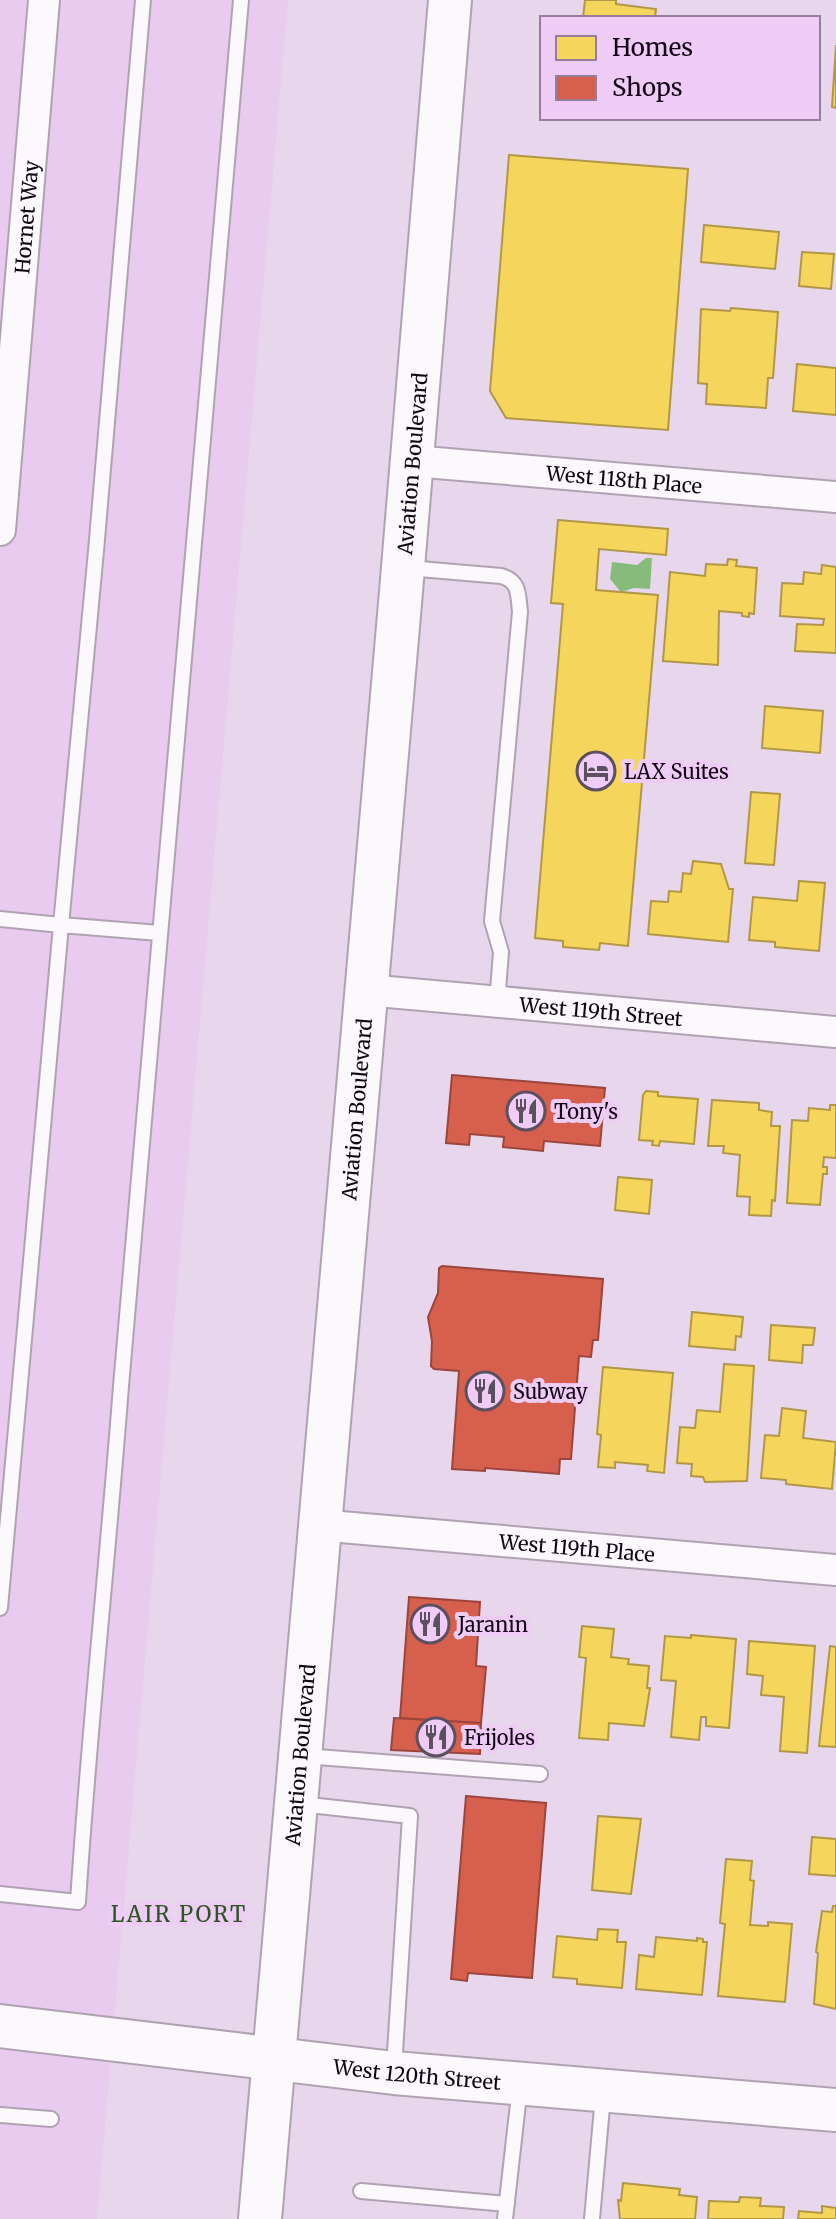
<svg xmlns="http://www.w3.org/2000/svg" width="836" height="2219" viewBox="0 0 836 2219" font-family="Merriweather,serif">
  <rect width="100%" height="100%" fill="#e8d6ec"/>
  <!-- built -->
  <path fill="#e9cbef" d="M0,0h288l-191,2219h-97z"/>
  <!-- water -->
  <path fill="#87bb7b" d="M646,558h6l-2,31 -16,-1 -13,4 -11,-13 2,-17 25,3z"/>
  <!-- homes -->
  <path fill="#f6d55c" stroke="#b19746" stroke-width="2" d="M585,0h31v4l40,5 -1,8 3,1h-75z
    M836,45v63l-4,-1z
    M509,155l179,14 -20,261 -162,-12 -16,-27z
    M704,225l75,7 -4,37 -74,-7z
    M802,252l32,2 -3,35 -32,-3z
    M731,308l47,4 -5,66h-5l-2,30 -60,-4 1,-20 -9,-1 3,-74 29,2z
    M797,364l39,4v47l-43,-4z
    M558,520l110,9 -2,26 -67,-6 -3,41 62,5 -30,351 -28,-3 -1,7 -36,-3v-6l-28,-3 28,-334 -12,-1z
    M728,559l9,1 -1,6 21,2 -3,46 -5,-1v4l-7,-1v-3l-23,-2 -1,54 -55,-4 7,-89 35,4 1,-12 21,1z
    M822,565l14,2v86l-41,-2 2,-27 26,1 1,-6 -44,-3 2,-33 21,1 1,-12 17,2z
    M765,706l58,5 -3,42 -58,-5z
    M751,792l29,2 -6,71 -29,-2z
    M693,861l28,3 8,25h4l-5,53 -80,-8 3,-33 17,1 1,-11 12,1 2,-19 8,1z
    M799,881l26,2 -6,68 -44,-4v-5l-26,-2 4,-43 44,4z
    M646,1091l12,1v4l40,3 -4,45 -34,-3 -1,5 -7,-1 1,-4 -14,-1 4,-45z
    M712,1100l47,3v7l13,2 -1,14h9l-5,75 -3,-1 -1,16 -22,-1 1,-18 -13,-1 3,-41 -17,-2 1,-7h-16z
    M830,1105h6v53l-12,-1 -1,10h4v7h-4l-3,31 -33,-2 5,-83 16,1 1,-13 21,2z
    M618,1177l34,3 -3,34 -34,-4z
    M692,1312l51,5 -2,20 -5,-1 -1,14 -46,-4z
    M771,1325l44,3 -2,17h-10l-1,18 -33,-3z
    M724,1364l30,2 -7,115 -42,1 -2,-5 -12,-1 1,-12 -15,-1 3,-36 15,1 2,-18 23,2z
    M603,1367l70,6 -9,100 -17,-2 1,-6 -33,-3v6l-17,-1 3,-32 -4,-1z
    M782,1408l24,3 -3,27 33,4 -4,47 -46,-5v-4l-25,-2 4,-43 14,1z
    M582,1626l32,3 -3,28 18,2 -1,5 21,2 -2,22h3l-6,38 -35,-3 -1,17 -29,-2 7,-80 -7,-1z
    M691,1635l45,4 -7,89 -23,-2v-9h-5l-2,23 -28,-3 5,-56 -15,-1 4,-44 26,2z
    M749,1641l66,5 -8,107 -27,-2 4,-54 -23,-2 2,-19 -16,-2z
    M830,1646l6,1v100l-17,-1z
    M598,1816l43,3 -10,75 -39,-4z
    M812,1837l24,2v37l-27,-2z
    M726,1859l26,2 -2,19 4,1 -4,44 18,1v-4l24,2 -7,78 -67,-6 7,-72 -5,-1z
    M833,1906h3v103l-22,-5 4,-51 -2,-1 6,-41 10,1z
    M598,1929l20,1 -1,12h9l-4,46 -45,-4v-5l-24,-2 4,-41 40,4z
    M656,1937l41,4v-3l6,1v3h4l-5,53 -66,-6 3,-34 15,2z
    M623,2183l57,6 -1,6 18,2 -2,22h-75l-2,-19 3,1z
    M740,2197l21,1 -1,8 24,1 -1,12h-75l1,-18 30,1z
    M822,2206l14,2v11h-38l1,-8 23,2z"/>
  <!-- shops -->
  <path fill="#d6604d" stroke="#9b453c" stroke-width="2" d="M452,1075l153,13 -5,58 -56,-5 -1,10 -40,-4 1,-10 -34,-3 -1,11 -23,-2z
    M442,1266l161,13 -5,61h-5l-2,17 -12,-1 -8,103h-11l-1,15 -74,-6v3l-33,-2 7,-98 -25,-2 -3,-3 1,-25 -4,-24 10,-24 1,-25z
    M409,1597l71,5 -4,64 10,1 -5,56 -81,-5z
    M394,1718l87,5 -1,31 -89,-4z
    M466,1796l80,7 -14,175 -64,-5 -1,8 -16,-2z"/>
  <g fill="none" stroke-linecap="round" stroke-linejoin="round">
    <!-- lane casing -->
    <g stroke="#b0a2b3" stroke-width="18">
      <path id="lane" d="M408,568l93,8c19,5 17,19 19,36l-28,309 9,31 -4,51
        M0,919l61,6 35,-374 47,-551
        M0,1608l61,-683 98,8
        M304,1756l236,18
        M300,1804l110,12 -16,252
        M0,1894l78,8c11,-172 30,-344 43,-516 37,-462 77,-924 120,-1386
        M0,2115l51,4
        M361,2191l146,13
        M505,2219l15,-133
        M592,2219l11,-123"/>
    </g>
    <!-- street casing -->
    <g stroke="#b0a2b3" stroke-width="34">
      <g id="street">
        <path id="s1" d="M413,461l423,36"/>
        <path id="s2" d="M0,530l44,-530"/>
        <path id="s3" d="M366,990l470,42"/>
        <path id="s4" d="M318,1525l518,45"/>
      </g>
    </g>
    <!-- secondary casing -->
    <g stroke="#b0a2b3" stroke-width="46">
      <g id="secondary">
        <path id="s5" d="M0,2026l394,47 442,37"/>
        <path id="s6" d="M260,2219c62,-740 131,-1479 190,-2219"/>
      </g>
    </g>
    <!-- lane -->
    <use href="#lane" stroke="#fcf9fc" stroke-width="14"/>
    <!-- street -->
    <use href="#street" stroke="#fcf9fc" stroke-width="30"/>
    <!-- secondary -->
    <use href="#secondary" stroke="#fcf9fc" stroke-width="42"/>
  </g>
  <!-- icons -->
  <defs>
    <g id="hotel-ring" transform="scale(2)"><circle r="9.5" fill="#eeccf6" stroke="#5c4f60" stroke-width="1.5"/><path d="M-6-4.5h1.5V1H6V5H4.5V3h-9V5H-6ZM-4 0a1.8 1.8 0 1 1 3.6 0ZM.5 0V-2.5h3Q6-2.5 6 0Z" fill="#5c4f60"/></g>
    <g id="restaurant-ring" transform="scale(2)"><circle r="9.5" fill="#eeccf6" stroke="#5c4f60" stroke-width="1.5"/><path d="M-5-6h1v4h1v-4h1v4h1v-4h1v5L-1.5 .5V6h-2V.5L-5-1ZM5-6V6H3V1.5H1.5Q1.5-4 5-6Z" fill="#5c4f60"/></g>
  </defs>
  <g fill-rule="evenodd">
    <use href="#hotel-ring" x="596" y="771"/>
    <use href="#restaurant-ring" x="526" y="1111"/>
    <use href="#restaurant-ring" x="485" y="1391"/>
    <use href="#restaurant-ring" x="430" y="1624"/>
    <use href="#restaurant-ring" x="436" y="1737"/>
  </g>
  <g text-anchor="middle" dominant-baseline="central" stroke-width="8" stroke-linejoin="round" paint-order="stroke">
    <!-- street labels -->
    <g font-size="20" fill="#110714" stroke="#eeccf6">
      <text stroke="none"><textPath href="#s2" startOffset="314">Hornet Way</textPath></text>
      <text stroke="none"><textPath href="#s6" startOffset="1762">Aviation Boulevard</textPath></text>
      <text stroke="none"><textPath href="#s1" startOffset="212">West 118th Place</textPath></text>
      <text stroke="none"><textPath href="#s3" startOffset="236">West 119th Street</textPath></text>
      <text stroke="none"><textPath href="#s6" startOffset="1114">Aviation Boulevard</textPath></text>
      <text stroke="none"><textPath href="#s4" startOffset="260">West 119th Place</textPath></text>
      <text stroke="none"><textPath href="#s6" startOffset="466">Aviation Boulevard</textPath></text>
      <text stroke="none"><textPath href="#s5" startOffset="420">West 120th Street</textPath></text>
    </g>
    <!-- poi labels -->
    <g font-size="20" fill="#110714" stroke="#eeccf6" text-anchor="start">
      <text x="624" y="771">LAX Suites</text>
      <text x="554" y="1111">Tony's</text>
      <text x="513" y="1391">Subway</text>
      <text x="458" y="1624">Jaranin</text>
      <text x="464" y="1737">Frijoles</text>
    </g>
    <!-- neighbourhood labels -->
    <g font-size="22" letter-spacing="2" fill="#29571e" stroke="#eeccf6">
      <text x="179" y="1914">LAIR PORT</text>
    </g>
  </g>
  <!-- legend -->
  <rect x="540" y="16" width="280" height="104" fill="#eeccf6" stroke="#967d9c" stroke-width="2"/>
  <rect x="556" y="36" width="40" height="24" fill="#f6d55c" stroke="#967d9c" stroke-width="2"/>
  <text x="612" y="56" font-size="24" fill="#110714">Homes</text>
  <rect x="556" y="76" width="40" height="24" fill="#d6604d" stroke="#967d9c" stroke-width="2"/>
  <text x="612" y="96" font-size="24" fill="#110714">Shops</text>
</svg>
